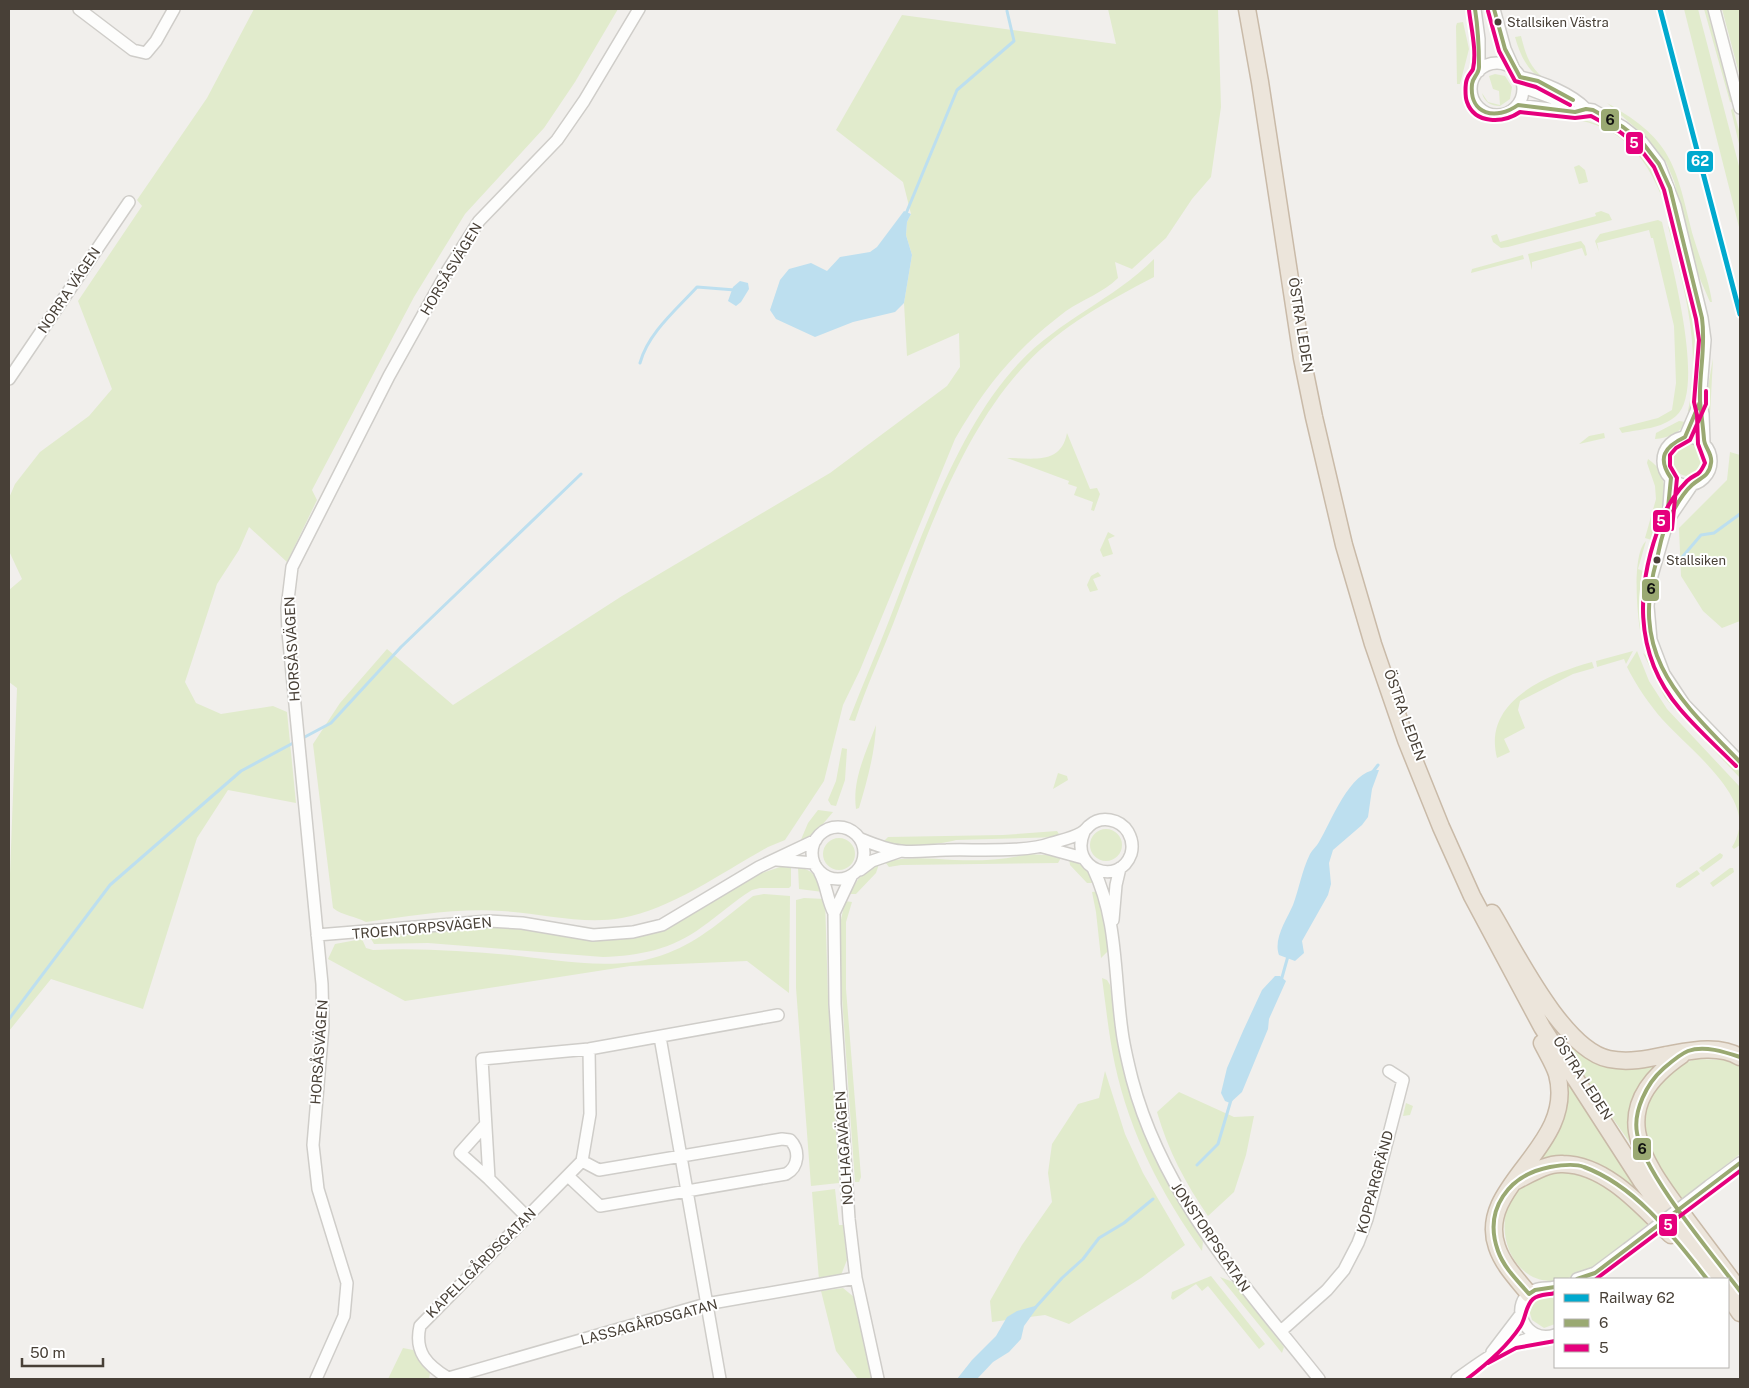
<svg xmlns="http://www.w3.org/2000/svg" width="1749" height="1388" viewBox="0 0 1749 1388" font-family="'Public Sans',sans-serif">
  <rect width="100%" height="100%" fill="#f1efec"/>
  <!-- green -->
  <path fill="#e1ebcc" d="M254,9h364l-43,73 -31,46 -79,86 -51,83 -102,193 5,10 -30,62 -38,-35 -10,23 -22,34 -32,98 11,21 25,11 52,-8 14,6 9,91 -68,-13 -31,48 -54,171 -92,-30 -42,52v-130l8,-213 -8,-6v-92l13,-11 -13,-28v-53l6,-14 25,-32 49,-36 23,-27 -34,-88 64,-95 -5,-6 70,-102z
    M1108,9h110l3,98 -10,70 -19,22 -26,39 -34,31 -17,-7 3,16c-15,15 -35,21 -52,33 -50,38 -80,74 -111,128l-95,231 -17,35 -19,76 -39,59 -17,7c-44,24 -96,62 -146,71 -40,7 -81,-5 -120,-7 -46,-3 -91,5 -136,11 -11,-6 -23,-6 -33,-14l-20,-164 27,-41 47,-54 66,56 169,-109 208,-123 117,-87 13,-19 -1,-34 -52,23 -3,-53 8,-48 -6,-20 1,-13 4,-8 -8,-32 -67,-52 66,-115 214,29z
    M1684,9h14l42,161v61z
    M1704,9h3l25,93h-2z
    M1722,9l18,1v67z
    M1463,22l6,27 -9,35h-3l-1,-58 1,-3z
    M1521,36c5,20 9,33 27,45 -19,-5 -28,-26 -33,-44z
    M1495,74l10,2 7,11 -2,12 -10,7c-9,0 -16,-4 -18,-13l6,9 12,3 -1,-14 -6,-2 -4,-13z
    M1607,103c69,39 68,64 87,136 6,20 15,41 18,63h-2l-13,-30 -23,-91 -8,-19 -20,-25z
    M1733,108l7,26v14l-9,-38z
    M1548,114c43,4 79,16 103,53 6,8 12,18 10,28 -22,-54 -54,-75 -111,-79z
    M1579,165l6,5 3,12 -9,2 -5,-17z
    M1601,211l8,3 3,6 -104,27 -7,1 -8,-6 -2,-6 6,-2 3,8 96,-26 -1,-3z
    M1658,220l4,2c8,36 45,168 14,194 -15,13 -35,13 -54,17l-3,-5 39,-10 14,-8 4,-27 -2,-57 -21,-88h-2l-2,-8 -52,13 2,9 -4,-11 5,-7z
    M1668,226l7,9c14,57 32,119 16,177l-3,-1c14,-63 -4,-124 -20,-185z
    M1581,241l4,5 2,9 -2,1 -3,-8 -50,14v8l-4,-16z
    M1523,255l1,4 -53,14 1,-4z
    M1154,259v18c-46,24 -93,49 -128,87 -64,68 -98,169 -131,255 -13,34 -29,68 -40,102l-6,-1c13,-34 28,-68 41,-102 32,-83 68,-190 129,-255 40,-43 94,-63 135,-104z
    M1713,358l-3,58 -3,1 1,-30z
    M1679,421l7,1c-7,12 -18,16 -31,17l1,-6z
    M1067,433l23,56 7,-1 3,6 -6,17 -3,-1 2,-8 -19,-7 3,-8 -9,-3 1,-3 -62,-23c26,0 54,7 60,-25z
    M1604,433l1,5 -26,6 10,-8z
    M1672 460a16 16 0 1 1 32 0a16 16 0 1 1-32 0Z
    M1730,452l10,3v166l-18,7 -19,-17 -22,-35 -2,-48 48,-48z
    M1648,459c29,19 12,56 4,81l-7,-2 11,-39 -1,-13 -8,-23z
    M1108,532l7,4 -7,3 5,15 -10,3 -3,-7z
    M1646,541l-8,28 5,2v52l-3,7c-3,-19 -8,-76 6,-89z
    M1098,572l3,4 -8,3 5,11 -8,2 -3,-7 4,-9z
    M1633,651l-7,13 -2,-5 -27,8 -1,-6z
    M1637,651l12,30 18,28 73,78v58l-6,4 -2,-2c3,-5 6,-12 7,-18 7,-38 -54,-84 -77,-110 -13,-15 -26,-34 -35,-52z
    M1643,653l6,5 24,42 30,32 -3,4 -35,-38z
    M1592,662l2,6 -21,6 -53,27 -2,9 7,18 -21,11 6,13 -13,6c-15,-58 52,-84 95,-96z
    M876,725c-1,28 -9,56 -17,83l-3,1c-4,-30 10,-56 20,-84z
    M1709,739l31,33v6l-34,-36z
    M842,748l5,1 -2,31 -9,26 -5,-1 -3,-5 8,-19z
    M1058,773l9,3 1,4 -15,9z
    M818,810l15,2 -16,19 -17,11 8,-19z
    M1090 845a16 16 0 1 1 32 0a16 16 0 1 1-32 0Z
    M1057,831l4,6 -105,3c-14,4 -62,10 -72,1l4,-4 115,-2z
    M823 854a16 16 0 1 1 32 0a16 16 0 1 1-32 0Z
    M1720,853l3,2 -1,3 -19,14 -4,-4z
    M1028,854l34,2 -4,7 -157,2 -12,2 -4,-5c24,-6 45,-3 70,-2 24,1 49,0 73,-6z
    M1069,858l17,10 10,15h-9l-17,-18z
    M879,864l-3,9 -20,21h-7l10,-16z
    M791,866v20l-2,2h-29l-8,2c-18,11 -33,25 -50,37 -29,22 -63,29 -99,30l-175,-14 -54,1 -4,-7 84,-10 42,-2 127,13 136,-64 21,-7z
    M798,867c16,3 19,11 25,25l-24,-3z
    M1730,868h3l1,4 -21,15 -3,-4z
    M1697,870l3,4 -20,14 -4,-1v-3z
    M1099,891l6,28 3,32 -7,7 -5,-46 -4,-20z
    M764,894l26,2 -1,97 -42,-32 -117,5 -225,35 -77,-42 7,-15 27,-5 4,9 7,2c46,-2 91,1 137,5 50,5 109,18 158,-2 32,-12 58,-36 85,-57z
    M804,898l21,1 3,98 11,186 -28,3 -15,-198v-88z
    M845,901l7,1 -6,20v67l15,188 -2,5h-4l-16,-227 1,-31z
    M1102,978l5,2 3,5c6,36 10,73 20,109 16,54 44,101 73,148l-1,9c-40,-56 -72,-117 -87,-186 -6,-28 -9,-58 -13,-87z
    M1556,1028l21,19 84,14 -28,86 -34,-48z
    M1695,1059l29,1 16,6v88l-59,46 -17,-18 -22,-51 7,-36 27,-28z
    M1105,1071l20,63 18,39 42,72 -44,33 -72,46 -24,-9 -53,7 -2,-21 32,-56 30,-43 -4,-29 4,-29 26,-40 21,-6z
    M1562,1073l90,131 -36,-25 -81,-16z
    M1179,1092l55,25 20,-1 -8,39 -12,37 -26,24c-23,-33 -40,-66 -51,-104z
    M1406,1103l7,3 -3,9 -7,1z
    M1560,1169l34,7 59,44c-26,20 -53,48 -85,58 -57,20 -87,-64 -41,-98 8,-6 23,-8 33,-11z
    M835,1189l4,36h4l4,35 -6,15 -22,5 -7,-88z
    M1211,1276l54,68 -6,5 -51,-63 -6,5 -6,-7 -23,16 -2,-2 1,-6z
    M1220,1277l13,5 51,65 -2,6z
    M843,1288l11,9 18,82h-14l-22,-28 -15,-60z
    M1548,1296l7,3v25l-11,4 -12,-8 -3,-10 9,-12z
    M403,1348l10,2 17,23 -1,6h-41z"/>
  <!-- water -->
  <path fill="#bddfef" d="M904,211l7,3 -4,8 -1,13 6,20 -8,48 -9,9 -42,10 -38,15 -39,-18 -6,-9 10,-30 9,-11 22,-6 16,8 13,-14 30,-5 7,-5z
    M740,281l8,2 1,6 -8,13 -5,4 -8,-5 5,-14z
    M1379,770l-7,19 -4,28 -6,8 -29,25 -4,13 2,21 -3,11 -26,46 2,12 -9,8 -16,-6c-6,-16 8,-36 14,-50 6,-16 9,-35 17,-51 2,-4 7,-8 9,-12 12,-20 32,-75 60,-72z
    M1275,976h5l6,5 -17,38 -1,10 -26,63 -12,11 -5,-2 -4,-8 6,-25 16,-37 19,-41z
    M1035,1306l2,2 -13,18 -3,13 -12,13 -16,10 -16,17h-20l15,-19 24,-24 11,-19 10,-6z"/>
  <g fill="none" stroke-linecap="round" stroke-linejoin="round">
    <!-- stream -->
    <path stroke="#bddfef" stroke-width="3" d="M905,216l52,-126 57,-49 -7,-30
      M640,363c8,-30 37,-54 57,-76l38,3
      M1678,562l23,-27 13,-2 26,-19
      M301,739l30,-16 70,-76 180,-173
      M1371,774l7,-9
      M1281,981l7,-25
      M9,1019l101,-134 131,-114 54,-29
      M1197,1165l21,-21 13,-44
      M1035,1308l27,-30 21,-19 16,-21 25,-15 29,-24"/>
    <!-- minor casing -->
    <g stroke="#cfcdc9" stroke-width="14">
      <path id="minor" d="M79,9l54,41 13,3 10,-12 18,-32
        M1475,9l4,30v32
        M1494,9l11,40 9,20
        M1714,9l26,99
        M1471 89a26 26 0 1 1 52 0a26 26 0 1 1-52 0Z
        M1520,77c21,4 52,17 66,32
        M1523,87l35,13 11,-2
        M1518,105l57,7 11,-3 7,1 30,17 19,15 17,22 16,42 27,112 3,22 -5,62 3,12 1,29
        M9,379l120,-177
        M1663 461a24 24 0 1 1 48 0a24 24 0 1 1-48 0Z
        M1685,437l15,-35
        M1671,478l-3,42 -17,59 -3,27 3,34 13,34 20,30 56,58
        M1668,520l24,-35
        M812 853a26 26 0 1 1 52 0a26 26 0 1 1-52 0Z
        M861,839c12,5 27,11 40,12 14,2 31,-1 45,-1 30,-1 80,3 106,-7 10,-3 20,-5 29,-10 4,-2 5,-4 8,-7 12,-11 31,-7 39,6 4,7 5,15 3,22 -12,34 -63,15 -47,-22
        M1043,847l40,11
        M777,860l37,3
        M1093,868c25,52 21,107 29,163 2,16 6,32 10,48 31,118 113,207 187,300
        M860,870l12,-9 29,-10
        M820,873c7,13 7,27 14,40
        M851,877l-17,36 1,91 14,215 7,59 22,101
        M1113,920l3,-35 4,-17
        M317,935l172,-14 33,2 71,12 40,-3 29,-7 97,-58 57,-27
        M660,1037l60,342
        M485,1125l-25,28 29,26
        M568,1176l32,30 186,-32c13,-7 14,-24 4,-34l-8,-1 -183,31 -17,-9
        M1709,1186l31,-23
        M527,1217l-38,-38 -7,-120 107,-10 189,-34
        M1577,1279l18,-6
        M1592,1279l3,-6 32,-24
        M1555,1287c-6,2 -13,0 -20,3 -28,12 -11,55 20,45
        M1281,1331l46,-41 17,-20 14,-27 9,-24 36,-139 -14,-9
        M1492,1352l29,-38
        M448,1378c-21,-13 -34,-26 -28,-52l162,-165 8,-47 -1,-65
        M316,1379l28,-63 3,-33 -29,-94 -5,-44 10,-119 -1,-42 -34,-352 -1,-24 5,-41 97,-191 59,-106 31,-49 78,-81 27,-39 55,-92
        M445,1379l261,-75 150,-26
        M1457,1379c26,-19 49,-36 82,-43"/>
    </g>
    <!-- highway casing -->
    <g stroke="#c9baa8" stroke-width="19">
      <path id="highway" d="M1247,9l13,73 42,276 12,59 30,128 29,99 33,96 35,87 31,69 70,131 100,155 74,97
        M1492,913c23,38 71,137 117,146 19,4 38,0 57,-4 23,-4 52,-11 74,2
        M1682,1055c-76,52 -44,100 1,160 19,25 38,51 57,76
        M1516,1181c14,-7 31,-18 47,-17 44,1 79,43 108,71
        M1529,1294c-12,-15 -26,-29 -32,-47 -22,-62 80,-100 60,-173 -3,-10 -10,-21 -15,-31
        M1728,1295l12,18"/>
    </g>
    <!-- minor -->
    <use href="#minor" stroke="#fdfdfc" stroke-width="11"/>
    <!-- highway -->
    <use href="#highway" stroke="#ece5db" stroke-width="16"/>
    <!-- minor-bridge casing -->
    <g stroke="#cfcdc9" stroke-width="14" stroke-linecap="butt">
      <path id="minor-bridge" d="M1627,1249l82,-63"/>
    </g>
    <!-- minor-bridge -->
    <use href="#minor-bridge" stroke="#fdfdfc" stroke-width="11"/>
    <!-- bus-1 casing -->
    <g stroke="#fff" stroke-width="8">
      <path id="bus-1" d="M1475,9c3,19 4,38 4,58 0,7 -6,10 -7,17 -3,31 24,37 46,21l57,7 11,-3 7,1 30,17 19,15 17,22 11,24 32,130c4,30 -3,54 -2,83 1,12 3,25 4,38 0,8 9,15 7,24 -2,14 -10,14 -19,22 -8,7 -18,24 -23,34 -7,12 -9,27 -12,40 -28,97 21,139 83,203
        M1494,9l11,40 15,28 18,4 35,19
        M1666,528l5,-50c-14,-20 -7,-31 14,-41l15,-35v-11
        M1740,1057c-15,-5 -36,-12 -52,-6 -8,3 -18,12 -25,18 -16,14 -30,42 -26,64 6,40 76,122 103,158
        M1577,1279l18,-6 145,-110
        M1555,1287l-20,3 -6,4c-11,-13 -25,-26 -31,-43 -15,-42 11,-76 52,-84 11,-2 24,-4 34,0 52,19 90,70 123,112"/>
    </g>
    <!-- bus-2 casing -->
    <g stroke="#fff" stroke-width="8">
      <path id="bus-2" d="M1469,10c2,18 8,41 4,59 -1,3 -5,6 -6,10 -2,5 -2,18 0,23 8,23 37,21 53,10l55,6 16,-2 29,16 18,14 16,21 10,23 32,129 3,21 -5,62 3,13 1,29 7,19c-7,15 -8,9 -18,18 -9,9 -21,26 -25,38 -26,65 -30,134 18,190 17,20 37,38 56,57
        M1488,11l11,40 16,30 21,6 34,18
        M1672,529l5,-51 -7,-12v-11l6,-7 14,-8 16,-36v-13
        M1596,1279l144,-108
        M1488,1363l28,-15 39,-7
        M1467,1379c20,-15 39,-31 53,-52 6,-8 5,-21 13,-28 6,-5 15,-4 22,-6"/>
    </g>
    <!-- bus-1 -->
    <use href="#bus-1" stroke="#9aa972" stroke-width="4"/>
    <!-- bus-2 -->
    <use href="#bus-2" stroke="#e5007d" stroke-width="4"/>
    <!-- rail-1 casing -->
    <g stroke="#fff" stroke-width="9">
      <path id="rail-1" d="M1660,9l80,305"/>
    </g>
    <!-- rail-1 -->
    <use href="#rail-1" stroke="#00a9ce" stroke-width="5"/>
  </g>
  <!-- markers -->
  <g fill="#484037" stroke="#fff" stroke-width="2">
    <circle cx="1498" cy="22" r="4.5"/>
    <circle cx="1657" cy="560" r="4.5"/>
  </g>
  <g text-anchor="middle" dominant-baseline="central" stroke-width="4" stroke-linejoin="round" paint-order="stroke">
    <!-- bus labels -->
    <g font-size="13" fill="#484037" stroke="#fff" text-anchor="start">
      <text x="1507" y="22">Stallsiken Västra</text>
      <text x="1666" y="560">Stallsiken</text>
    </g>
    <!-- street labels -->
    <g font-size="14" fill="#484037" stroke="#fff">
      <text transform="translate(451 269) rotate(-59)">HORSÅSVÄGEN</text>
      <text transform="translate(69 290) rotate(-56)">NORRA VÄGEN</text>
      <text transform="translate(1301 325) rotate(81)">ÖSTRA LEDEN</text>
      <text transform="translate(292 649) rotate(-93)">HORSÅSVÄGEN</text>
      <text transform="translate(1405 715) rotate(70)">ÖSTRA LEDEN</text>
      <text transform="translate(422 928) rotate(-5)">TROENTORPSVÄGEN</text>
      <text transform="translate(319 1052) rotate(-86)">HORSÅSVÄGEN</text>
      <text transform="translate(1583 1078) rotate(57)">ÖSTRA LEDEN</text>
      <text transform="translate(844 1148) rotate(-94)">NOLHAGAVÄGEN</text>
      <text transform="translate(1375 1182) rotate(-75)">KOPPARGRÄND</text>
      <text transform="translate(1211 1237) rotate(56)">JONSTORPSGATAN</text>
      <text transform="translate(481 1263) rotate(-45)">KAPELLGÅRDSGATAN</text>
      <text transform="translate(649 1322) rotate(-15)">LASSAGÅRDSGATAN</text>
    </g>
  </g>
  <g stroke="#fff" stroke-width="2">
    <rect x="1600" y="108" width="20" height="24" rx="5" fill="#9aa972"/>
    <rect x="1625" y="131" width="19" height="24" rx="5" fill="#e5007d"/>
    <rect x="1686" y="150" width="28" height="23" rx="5" fill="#00a9ce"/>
    <rect x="1652" y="509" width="19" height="24" rx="5" fill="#e5007d"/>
    <rect x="1641" y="578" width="19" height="24" rx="5" fill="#9aa972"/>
    <rect x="1632" y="1137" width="20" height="24" rx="5" fill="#9aa972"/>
    <rect x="1658" y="1213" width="20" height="24" rx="5" fill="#e5007d"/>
  </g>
  <g font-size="14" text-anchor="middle" font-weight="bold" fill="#fff">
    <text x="1634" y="148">5</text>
    <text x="1700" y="166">62</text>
    <text x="1661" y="526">5</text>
    <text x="1668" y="1230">5</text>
  </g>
  <g font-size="14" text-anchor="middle" font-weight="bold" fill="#111">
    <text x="1610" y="125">6</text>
    <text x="1651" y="594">6</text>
    <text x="1642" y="1154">6</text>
  </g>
  <!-- border -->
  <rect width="1749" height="1388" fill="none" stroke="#484037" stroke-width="20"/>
  <!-- legend -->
  <rect x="1554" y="1278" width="175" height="90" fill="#ffffff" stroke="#b6b3af"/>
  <rect x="1564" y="1294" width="25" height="8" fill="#00a9ce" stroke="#b6b3af"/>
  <text x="1599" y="1303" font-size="15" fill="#484037">Railway 62</text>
  <rect x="1564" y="1319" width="25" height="8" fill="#9aa972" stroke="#b6b3af"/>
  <text x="1599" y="1328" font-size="15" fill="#484037">6</text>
  <rect x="1564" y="1344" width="25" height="8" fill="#e5007d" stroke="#b6b3af"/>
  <text x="1599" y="1353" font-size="15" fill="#484037">5</text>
  <!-- scale -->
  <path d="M22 1358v8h81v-8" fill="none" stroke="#484037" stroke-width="2.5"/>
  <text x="30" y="1358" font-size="15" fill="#484037" stroke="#ffffff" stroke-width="4" paint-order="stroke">50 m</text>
</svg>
